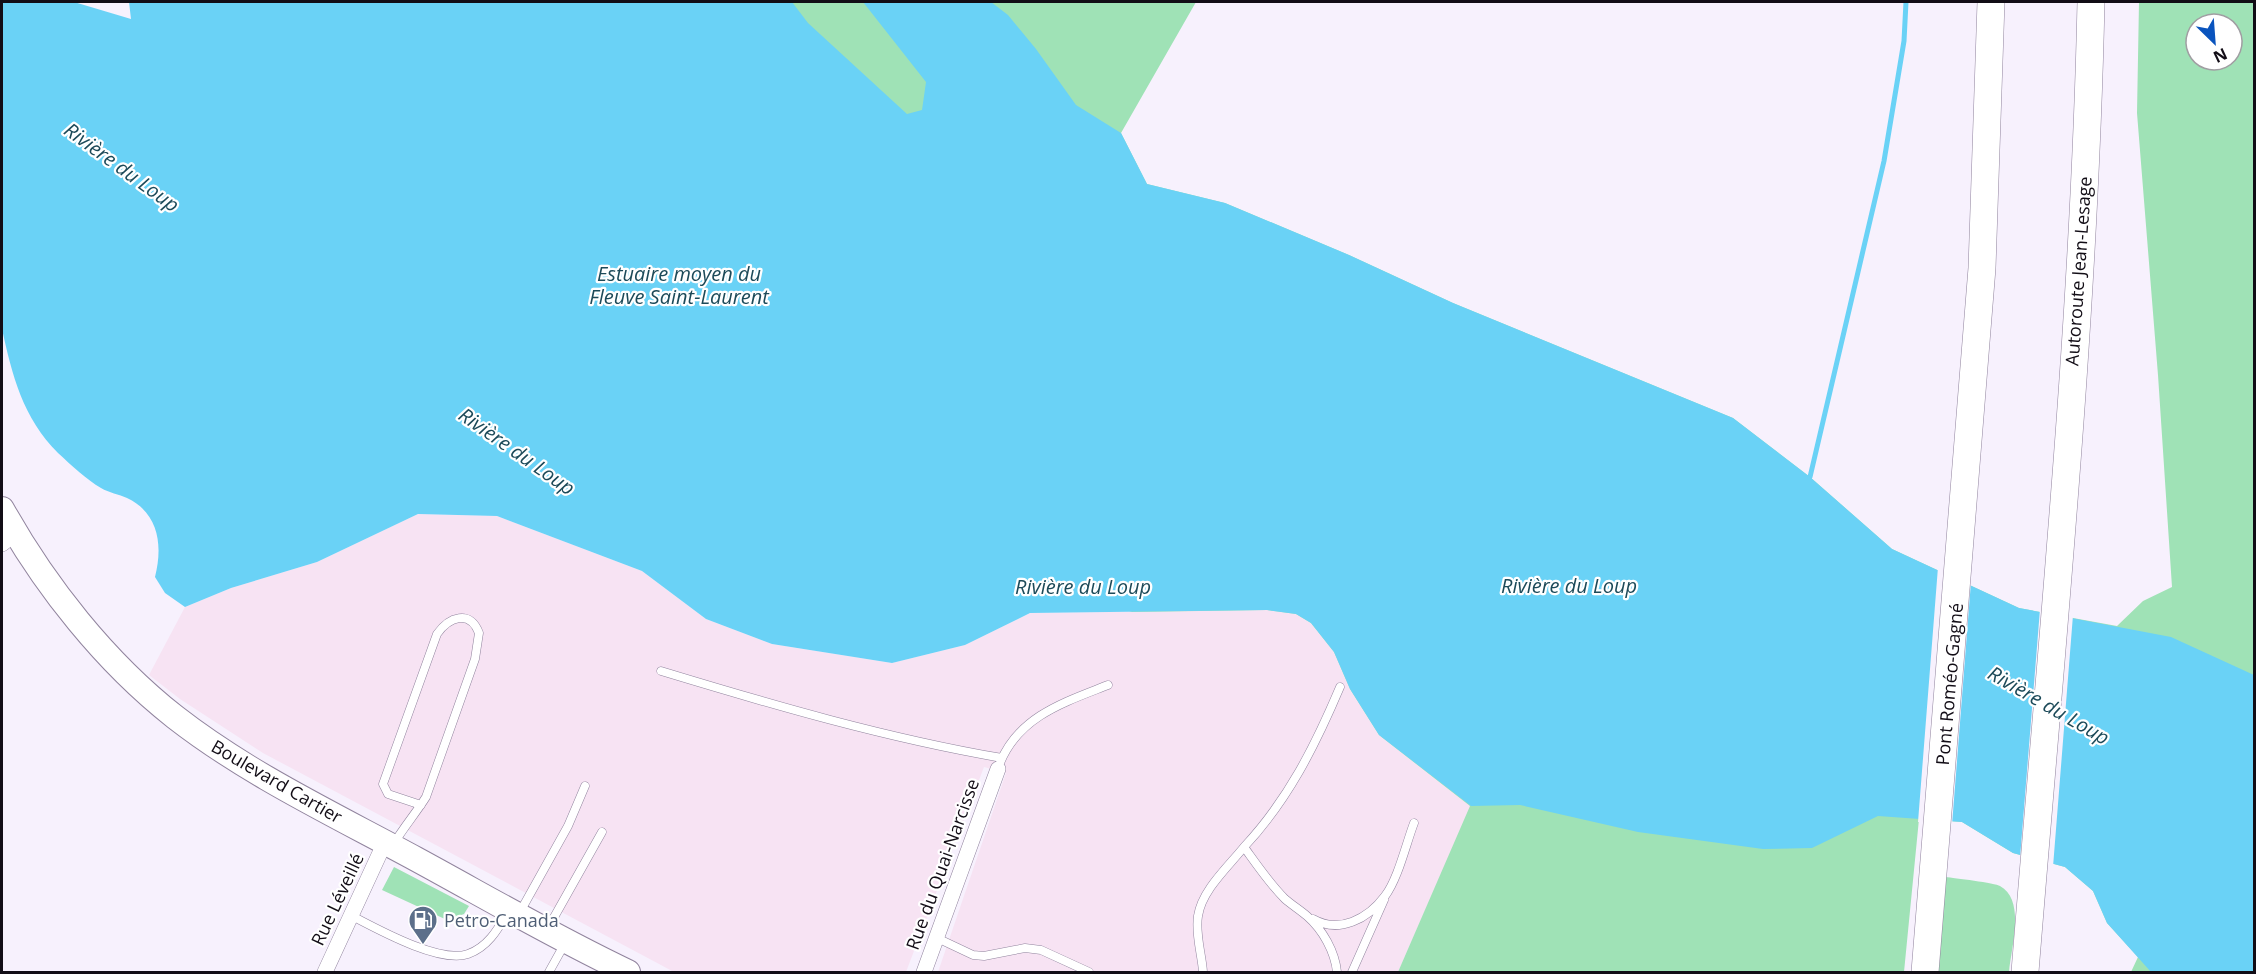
<svg xmlns="http://www.w3.org/2000/svg" width="2256" height="974" viewBox="0 0 2256 974" font-family="'Open Sans',sans-serif">
  <rect width="100%" height="100%" fill="#f7f1fd"/>
  <!-- industrial -->
  <path fill="#f7e3f3" d="M418,514l79,2 145,55 64,48 66,25 120,19 73,-18 65,-32 237,-3 29,4 15,9 23,29 16,37 29,46 92,71 -73,166h-460l68,-199 -22,-6 -78,205h-232l-411,-219 -83,-54 -31,-24 36,-68 46,-19 86,-26z"/>
  <!-- green -->
  <path fill="#9fe2b6" fill-rule="evenodd" d="M776,2h420l-75,131 26,51 78,19 124,52 104,48 280,115 77,59 82,72 127,59 98,18 26,-25 29,-14 -14,-212 -21,-262 2,-111h115v781l-946,-233zM2196,24h36v36h-36z
    M1090,597l576,19 588,356h-123l7,-15 -31,-34 -14,-32 -28,-24 -52,-14 -51,-31 -43,-3 -15,153h-506l72,-166 -91,-71 -29,-46 -16,-37 -23,-29 -15,-9 -29,-4 -135,2z
    M394,867l75,39 -5,8 -17,6 -65,-30z
    M1946,877c7,1 50,6 54,9 26,14 11,62 9,86h-72z"/>
  <!-- water -->
  <path fill="#6ad2f6" d="M2,2h72l57,17 -2,-17h663l16,21 99,91 15,-4 4,-28 -63,-80h128l17,13 28,34 40,56 45,28 26,51 78,19 124,52 104,48 280,115 77,59 82,72 127,59 152,29 83,38v297h-103l-44,-49 -14,-32 -28,-24 -52,-14 -51,-31 -84,-6 -66,32 -49,1 -125,-17 -118,-27 -49,1 -92,-71 -29,-46 -16,-37 -23,-29 -15,-9 -29,-4 -237,3 -65,32 -73,18 -120,-19 -66,-25 -64,-48 -145,-55 -79,-2 -101,48 -86,26 -46,19 -20,-14 -10,-16c8,-31 4,-64 -28,-79 -8,-4 -18,-5 -26,-10 -14,-8 -30,-23 -43,-35 -35,-35 -46,-78 -56,-124z"/>
  <!-- pier -->
  <path fill="#f7f1fd" d="M1938,567l33,15 -19,243 -34,-3z
    M2040,609l33,6 -20,252 -33,-9z"/>
  <g fill="none" stroke-linecap="round" stroke-linejoin="round">
    <!-- stream -->
    <path stroke="#6ad2f6" stroke-width="5" d="M1810,477l74,-316 20,-120 2,-39"/>
    <!-- service casing -->
    <g stroke="#91849e" stroke-width="9">
      <path id="service" d="M661,671c112,34 225,67 341,87
        M1000,763c19,-47 65,-61 108,-78
        M393,845c10,-17 23,-32 33,-48l49,-138 4,-26c-9,-24 -30,-16 -42,1l-54,150 5,10 33,11
        M1244,847c44,-47 71,-101 96,-160
        M520,912l48,-86 17,-40
        M352,916c25,13 88,48 116,38 20,-7 30,-25 40,-42
        M1313,919c26,15 55,0 72,-23 13,-17 21,-52 29,-73
        M548,928l54,-96
        M937,938l36,17 11,1 41,-8 16,2 48,22
        M549,972l15,-27
        M1203,972c-1,-17 -8,-38 -5,-56 4,-26 30,-49 46,-69 13,18 25,36 41,52 7,6 15,11 22,17 16,14 28,36 30,56
        M1352,972l32,-72"/>
    </g>
    <!-- minor casing -->
    <g stroke="#91849e" stroke-width="16">
      <path id="minor" d="M2,544l14,-11
        M325,972l60,-130
        M924,972l74,-203"/>
    </g>
    <!-- primary casing -->
    <g stroke="#91849e" stroke-width="26">
      <path id="primary" d="M2,509c43,77 103,153 173,208 73,57 160,98 241,142 70,38 140,79 212,113"/>
    </g>
    <!-- motorway casing -->
    <g stroke="#91849e" stroke-width="28">
      <path id="motorway" d="M1925,972l57,-704 9,-266
        M2025,972c26,-323 59,-646 66,-970"/>
    </g>
    <!-- service -->
    <use href="#service" stroke="#fff" stroke-width="8"/>
    <!-- minor -->
    <use href="#minor" stroke="#fff" stroke-width="15"/>
    <!-- primary -->
    <use href="#primary" stroke="#fff" stroke-width="24"/>
    <!-- motorway -->
    <use href="#motorway" stroke="#fff" stroke-width="27"/>
  </g>
  <!-- icons -->
  <defs>
    <g id="fuel-pin" transform="scale(1.5)"><path d="M0 17L-7.5 6A9.5 9.5 0 1 1 7.5 6Z" fill="#5c6f8a" stroke="#fff"/><path d="M-5.5-6h7V0h2V4h1.3V-2.5L3-4.5l.8-.8L6-3V5H2.5V1h-1V6h-7ZM-4.2-4.7v3.2H.2V-4.7Z" fill="#fff"/></g>
  </defs>
  <g fill-rule="evenodd">
    <use href="#fuel-pin" x="423" y="920"/>
  </g>
  <g text-anchor="middle" dominant-baseline="central" stroke-width="4.5" stroke-linejoin="round" paint-order="stroke">
    <!-- street labels -->
    <g font-size="18" fill="#120d16" stroke="#fff">
      <text transform="translate(2078 271) rotate(-86)">Autoroute Jean-Lesage</text>
      <text transform="translate(1949 684) rotate(-85)">Pont Roméo-Gagné</text>
      <text transform="translate(277 781) rotate(30)">Boulevard Cartier</text>
      <text transform="translate(942 864) rotate(-70)">Rue du Quai-Narcisse</text>
      <text transform="translate(337 899) rotate(-65)">Rue Léveillé</text>
    </g>
    <!-- service labels -->
    <g font-size="18" fill="#4e5e75" stroke="#fff" text-anchor="start">
      <text x="444" y="920">Petro-Canada</text>
    </g>
    <!-- water labels -->
    <g font-size="20" font-style="italic" fill="#1c4a59" stroke="#fff">
      <text transform="translate(122 167) rotate(36)">Rivière du Loup</text>
      <text x="679" y="273">Estuaire moyen du<tspan x="679" dy="23">Fleuve Saint-Laurent</tspan></text>
      <text transform="translate(517 451) rotate(35)">Rivière du Loup</text>
      <text x="1569" y="585">Rivière du Loup</text>
      <text x="1083" y="586">Rivière du Loup</text>
      <text transform="translate(2049 705) rotate(30)">Rivière du Loup</text>
    </g>
  </g>
  <!-- border -->
  <rect width="2256" height="974" fill="none" stroke="#120d16" stroke-width="6"/>
  <!-- north arrow -->
  <g transform="translate(2214 42) rotate(155)"><circle r="28" fill="#ffffff" stroke="#a09ea2" stroke-width="1.5"/>
  <path d="M0-4.5L10 22L0 15L-10 22Z" fill="#0a54be"/>
  <text y="-9" font-size="16" font-weight="bold" text-anchor="middle" fill="#120d16">N</text>
  </g>
</svg>
